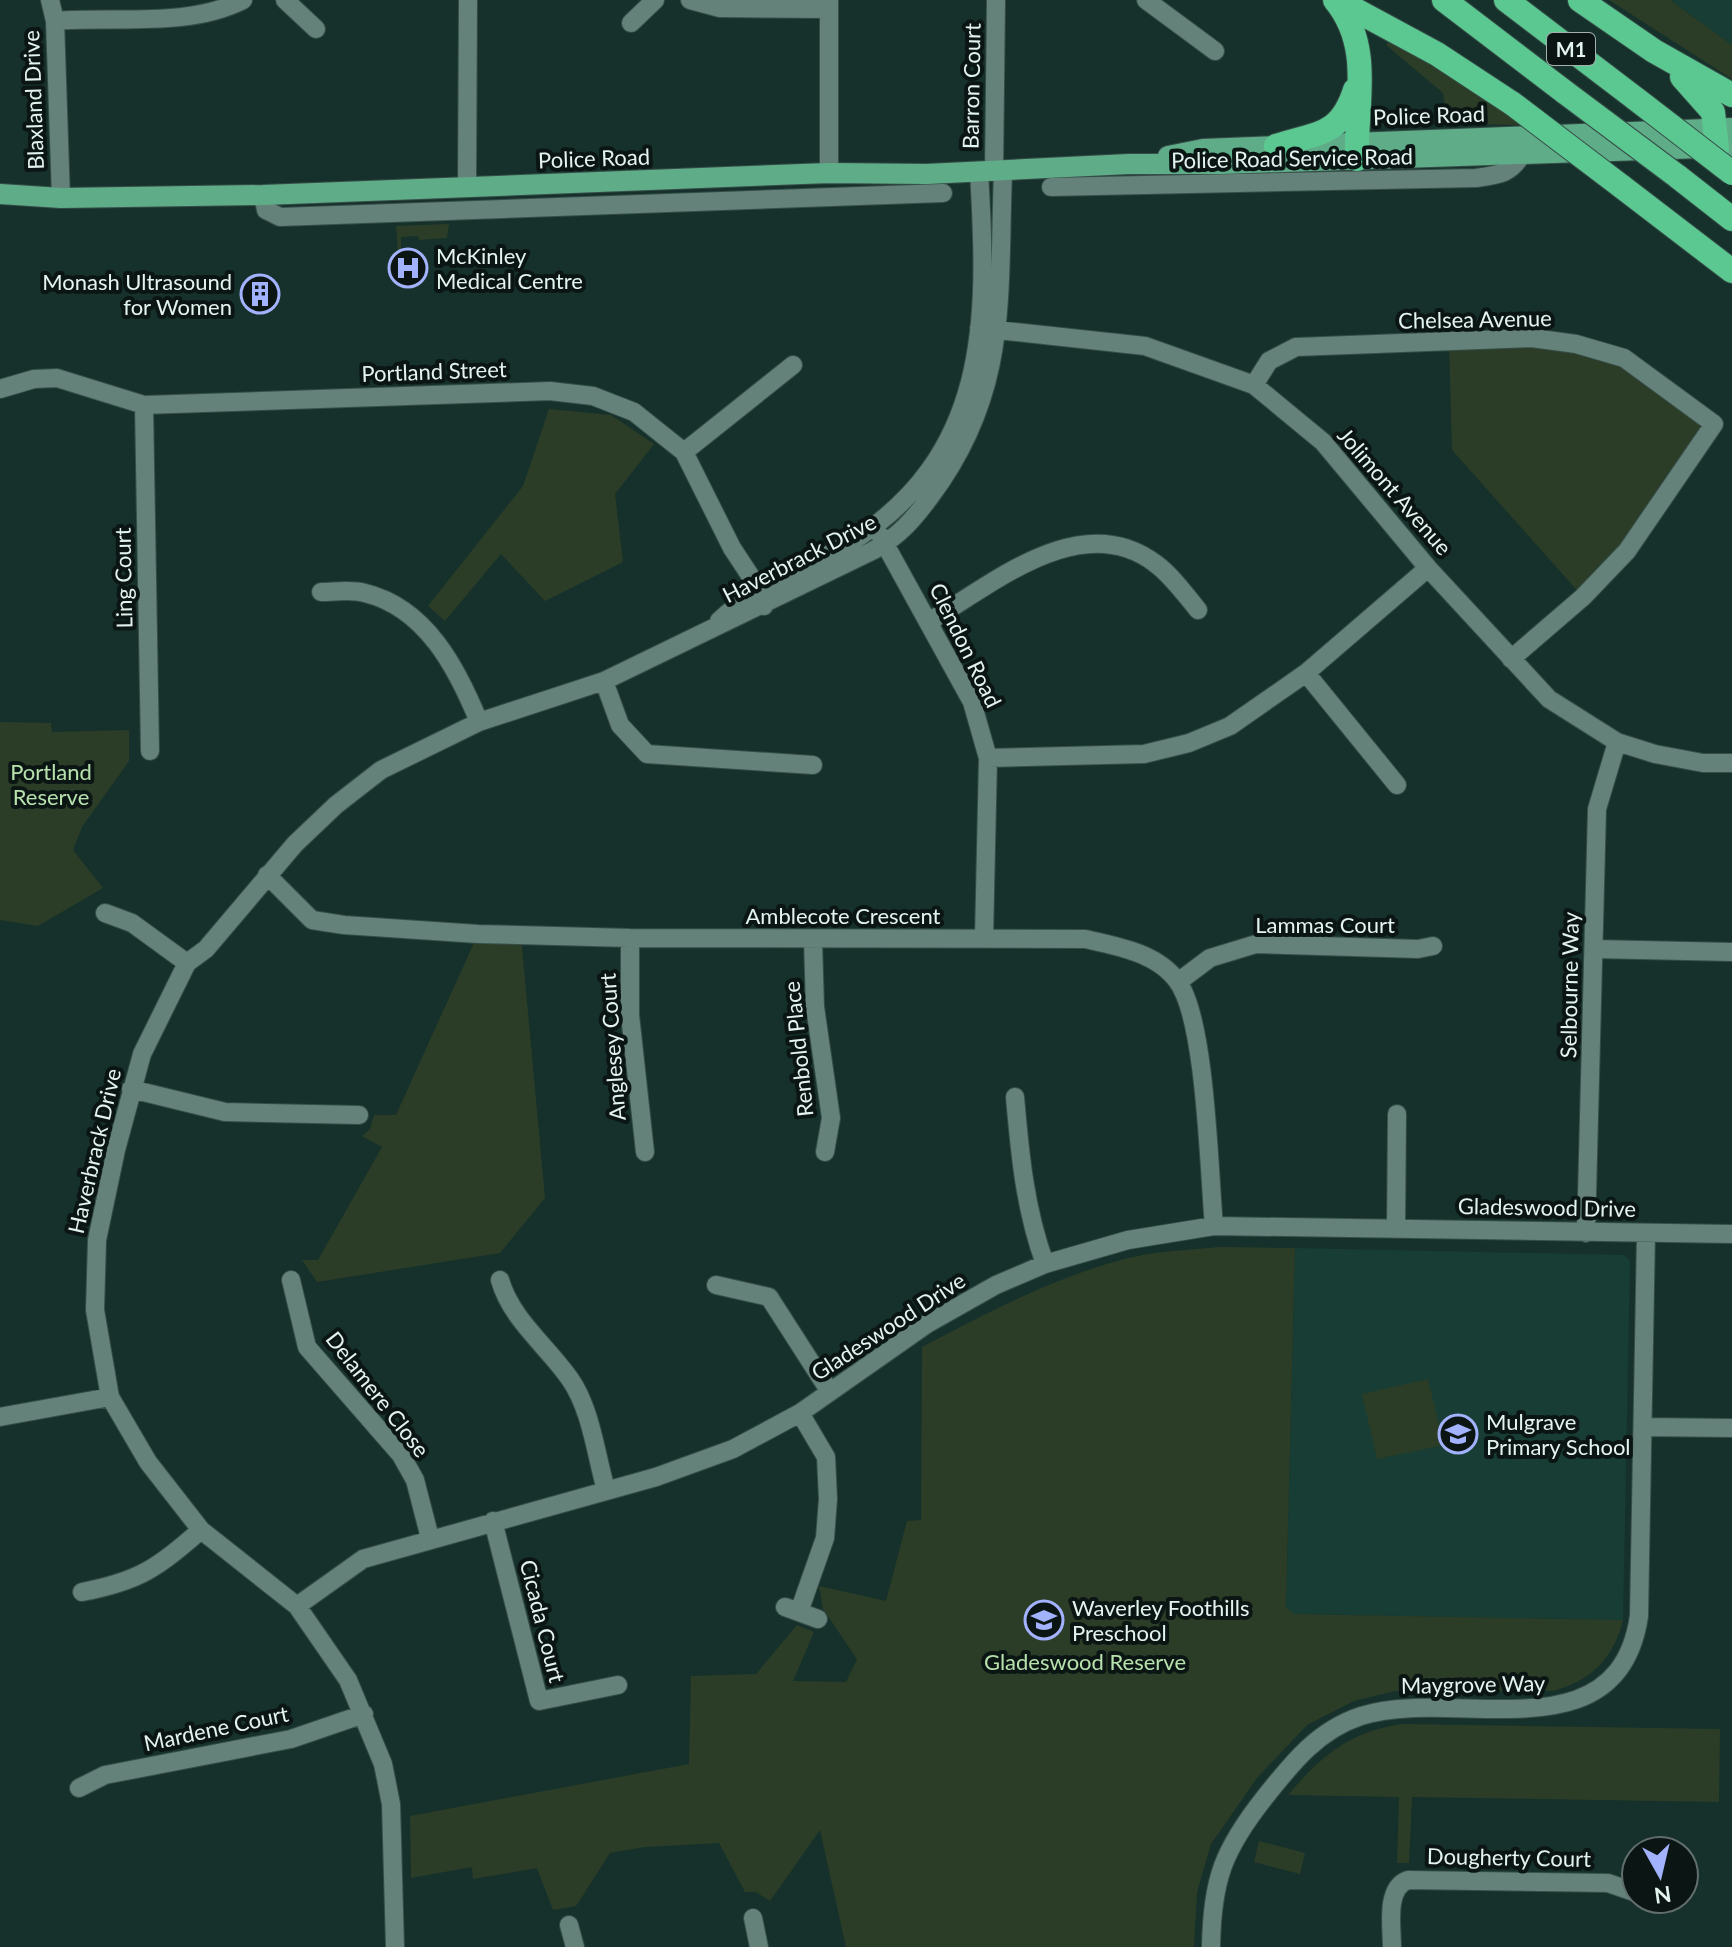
<svg xmlns="http://www.w3.org/2000/svg" width="1732" height="1947" viewBox="0 0 1732 1947" font-family="Lato,sans-serif">
  <rect width="100%" height="100%" fill="#16312b"/>
  <!-- built -->
  <path fill="#173d35" d="M1670,0h62v45z
    M1295,1248l329,7 6,6 -7,359 -329,-6 -8,-7z"/>
  <!-- green -->
  <path fill="#2b3d27" d="M1609,0h61l62,45v34z
    M1393,37l131,88 -81,-1 3,-11 -3,-20 -57,-48z
    M449,224l-2,14 -28,2 -1,-4 -17,1v16l-3,1 -2,-28z
    M1532,339l92,19 90,66 -131,173 -131,-147 -3,-108z
    M549,409l62,6 43,29 -39,50 8,68 -78,39 -44,-47 -56,67 -17,-15 95,-120z
    M0,722l51,1 1,9 77,-2v31l-47,66 -9,23 30,38 -65,38 -38,-6z
    M478,934l43,2 24,262 -45,55 -183,29 -15,-22h16l64,-113 -20,-11 8,-7 4,-14h22z
    M1220,1247l75,1 -9,359 8,7 329,6c-9,38 -33,62 -71,71h-157l-41,10 -47,24 -50,53 -46,66 -14,48 -3,55h-348l-26,-117 -50,71 -14,-9h-11l-26,-49 -74,4 -35,6 -34,53 -23,4 -16,-42 -64,11 -1,-12 -61,11 -1,-62 279,-52 2,-88 65,-2 41,-49 17,7 -21,49 53,1 11,-23 -34,-50 -4,-23 67,15 21,-80 14,-1 1,-173c67,-35 132,-70 206,-89 29,-7 62,-8 92,-11z
    M1428,1379l16,66 -67,14 -15,-65z
    M1403,1724l317,5 -1,73 -307,-5 -3,66h-12l2,-66 -111,-2c33,-39 62,-64 115,-71z
    M1259,1841l46,12 -5,21 -46,-12z"/>
  <g fill="none" stroke-linecap="round" stroke-linejoin="round">
    <!-- minor casing -->
    <g stroke="#364d48" stroke-width="20">
      <path id="minor" d="M50,0l5,21 6,177
        M285,0l31,29
        M690,0l30,8 109,1
        M1146,0l69,51
        M55,21c61,-5 133,7 188,-21
        M631,23l24,-23
        M994,172l2,-172
        M829,173v-173
        M467,187l1,-187
        M1051,187l425,-9c23,-3 35,-4 47,-25
        M263,195l3,15 14,7 663,-24
        M979,328l166,18 109,39 69,57 105,126 121,131 68,43 38,12 48,9h29
        M1254,385l15,-24 27,-14 236,-9 44,6 48,14 90,66 -87,127 -44,46 -72,62
        M0,389l34,-10 23,-1 87,27 406,-14 43,5 41,16 50,40 48,96 27,41 5,17
        M144,405l6,346
        M684,452l109,-87
        M880,535l92,167 16,56 -4,180
        M321,592c14,0 30,-3 44,1 61,15 92,75 114,129
        M719,621c37,-36 85,-50 129,-77 142,-88 140,-222 131,-372
        M930,621c63,-37 152,-114 226,-57 16,12 29,30 42,46
        M1306,673l91,112
        M604,681l16,44 27,29 166,11
        M988,758l156,-4 45,-11 41,-17 76,-53 122,-105
        M267,875l45,45 32,5 134,9 152,4 455,1c32,7 73,14 93,43 28,39 31,191 36,244
        M105,913l27,10 55,40
        M630,938v77l15,137
        M813,941l2,66 16,111 -6,34
        M1594,949l138,3
        M1178,982l32,-24 46,-14 162,5 15,-3
        M131,1089l94,23 134,3
        M1015,1097c5,58 10,112 30,167
        M1396,1228l1,-114
        M1586,1233l11,-424 20,-67
        M291,1280l16,67 94,108 14,25 15,58
        M500,1280c11,39 47,66 70,99 21,30 26,76 36,111
        M716,1285l53,12 61,95
        M0,1417l110,-20
        M1643,1427l89,1
        M493,1521l46,180 79,-16
        M82,1592c58,-11 75,-24 119,-62
        M297,1606l66,-47 293,-82 77,-28 67,-36 127,-89 69,-39 49,-21 83,-24 86,-14 518,8
        M785,1607l33,12
        M799,1612l26,-74 3,-39 -2,-42 -26,-44
        M79,1788l26,-13 186,-36 73,-25
        M753,1918l6,29
        M569,1925l6,22
        M395,1947l-4,-143 -8,-40 -35,-84 -51,-74 -96,-76 -53,-68 -38,-65 -15,-87 2,-70 19,-90 26,-96 45,-91 19,-14 89,-105 41,-39 45,-35 98,-48 125,-41 270,-131c25,-14 39,-30 56,-53 80,-107 68,-200 73,-325
        M1211,1947c1,-67 12,-97 54,-150 27,-34 53,-67 96,-81 93,-30 257,43 278,-100l7,-383
        M1392,1947c0,-20 -7,-59 16,-67l200,3 26,9"/>
    </g>
    <!-- major casing -->
    <g stroke="#364d48" stroke-width="22">
      <path id="major" d="M1168,156l35,-7 529,-21
        M0,194l61,4 202,-3 566,-22 98,1 202,-10h92l511,-17"/>
    </g>
    <!-- highway casing -->
    <g stroke="#364d48" stroke-width="26">
      <path id="highway" d="M1335,0c39,47 20,105 22,159
        M1337,0l100,54 76,50
        M1444,0l122,93
        M1506,0l130,99
        M1580,0l74,51 78,44
        M1682,77l31,35 4,36
        M1276,146c42,-14 64,-9 79,-56
        M1677,176l55,43
        M1621,186l111,85"/>
    </g>
    <!-- minor -->
    <use href="#minor" stroke="#64817a" stroke-width="18"/>
    <!-- major -->
    <use href="#major" stroke="#5fac88" stroke-width="20"/>
    <!-- highway -->
    <use href="#highway" stroke="#5cc891" stroke-width="24"/>
    <!-- highway-bridge casing -->
    <g stroke="#364d48" stroke-width="26" stroke-linecap="butt">
      <path id="highway-bridge" d="M1566,93l111,83
        M1636,99l96,74
        M1513,104l108,82"/>
    </g>
    <!-- highway-bridge -->
    <use href="#highway-bridge" stroke="#5cc891" stroke-width="24"/>
  </g>
  <!-- icons -->
  <defs>
    <g id="hospital-ring" transform="scale(2)"><circle r="9.5" fill="#0b1614" stroke="#a2b2fd" stroke-width="1.5"/><path d="M-5-5h3v3.5h4V-5h3V5h-3V1.5h-4V5h-3Z" fill="#a2b2fd"/></g>
    <g id="building-ring" transform="scale(2)"><circle r="9.5" fill="#0b1614" stroke="#a2b2fd" stroke-width="1.5"/><path d="M-4-6H4V6H1V3H-1V6H-4ZM-2.5-4.3h1.7v1.8h-1.7ZM.8-4.3h1.7v1.8H.8ZM-2.5-1h1.7V.8h-1.7ZM.8-1h1.7V.8H.8Z" fill="#a2b2fd"/></g>
    <g id="school-ring" transform="scale(2)"><circle r="9.5" fill="#0b1614" stroke="#a2b2fd" stroke-width="1.5"/><path d="M0-5L7-2L0 1L-7-2ZM-4 1L0 2.5L4 1V4Q0 6-4 4Z" fill="#a2b2fd"/></g>
  </defs>
  <g fill-rule="evenodd">
    <use href="#hospital-ring" x="408" y="268"/>
    <use href="#building-ring" x="260" y="294"/>
    <use href="#school-ring" x="1458" y="1434"/>
    <use href="#school-ring" x="1044" y="1620"/>
  </g>
  <g text-anchor="middle" dominant-baseline="central" stroke-width="8" stroke-linejoin="round" paint-order="stroke">
    <!-- shield labels -->
    <rect fill="#0b1614" stroke="#a2b1ad" stroke-width="2" x="1547" y="33" width="48" height="32" rx="6"/>
    <g font-size="20" font-weight="bold" fill="#e3f3ee">
      <text x="1571" y="49">M1</text>
    </g>
    <!-- street labels -->
    <g font-size="22" fill="#e3f3ee" stroke="#0b1614">
      <text transform="translate(971 86) rotate(-89)">Barron Court</text>
      <text transform="translate(33 100) rotate(-92)">Blaxland Drive</text>
      <text transform="translate(1429 115) rotate(-2)">Police Road</text>
      <text transform="translate(594 158) rotate(-2)">Police Road</text>
      <text transform="translate(1292 158) rotate(-1)">Police Road Service Road</text>
      <text transform="translate(1475 319) rotate(-1)">Chelsea Avenue</text>
      <text transform="translate(434 371) rotate(-2)">Portland Street</text>
      <text transform="translate(1395 491) rotate(49)">Jolimont Avenue</text>
      <text transform="translate(799 558) rotate(-27)">Haverbrack Drive</text>
      <text transform="translate(123 578) rotate(-91)">Ling Court</text>
      <text transform="translate(966 645) rotate(64)">Clendon Road</text>
      <text x="843" y="915">Amblecote Crescent</text>
      <text x="1325" y="924">Lammas Court</text>
      <text transform="translate(1569 985) rotate(-89)">Selbourne Way</text>
      <text transform="translate(612 1047) rotate(-94)">Anglesey Court</text>
      <text transform="translate(798 1049) rotate(-96)">Renbold Place</text>
      <text transform="translate(94 1151) rotate(-77)">Haverbrack Drive</text>
      <text transform="translate(1547 1207) rotate(1)">Gladeswood Drive</text>
      <text transform="translate(888 1326) rotate(-33)">Gladeswood Drive</text>
      <text transform="translate(378 1394) rotate(52)">Delamere Close</text>
      <text transform="translate(543 1621) rotate(76)">Cicada Court</text>
      <text transform="translate(1473 1684) rotate(-1)">Maygrove Way</text>
      <text transform="translate(216 1728) rotate(-12)">Mardene Court</text>
      <text transform="translate(1509 1857) rotate(1)">Dougherty Court</text>
    </g>
    <!-- poi labels -->
    <g font-size="22" fill="#e3f3ee" stroke="#0b1614" text-anchor="start">
      <text x="436" y="255">McKinley<tspan x="436" dy="25">Medical Centre</tspan></text>
      <text x="232" y="281" text-anchor="end">Monash Ultrasound<tspan x="232" dy="25">for Women</tspan></text>
      <text x="1486" y="1421">Mulgrave<tspan x="1486" dy="25">Primary School</tspan></text>
      <text x="1072" y="1607">Waverley Foothills<tspan x="1072" dy="25">Preschool</tspan></text>
    </g>
    <!-- park labels -->
    <g font-size="22" fill="#b7e1ad" stroke="#0b1614">
      <text x="51" y="771">Portland<tspan x="51" dy="25">Reserve</tspan></text>
      <text x="1085" y="1661">Gladeswood Reserve</text>
    </g>
  </g>
  <!-- north arrow -->
  <g transform="translate(1660 1875) rotate(172)"><circle r="38" fill="#0b1614" stroke="#616e6b" stroke-width="2"/>
  <path d="M0-6L14 30L0 20L-14 30Z" fill="#a2b2fd"/>
  <text y="-12" font-size="22" font-weight="bold" text-anchor="middle" fill="#e3f3ee">N</text>
  </g>
</svg>
